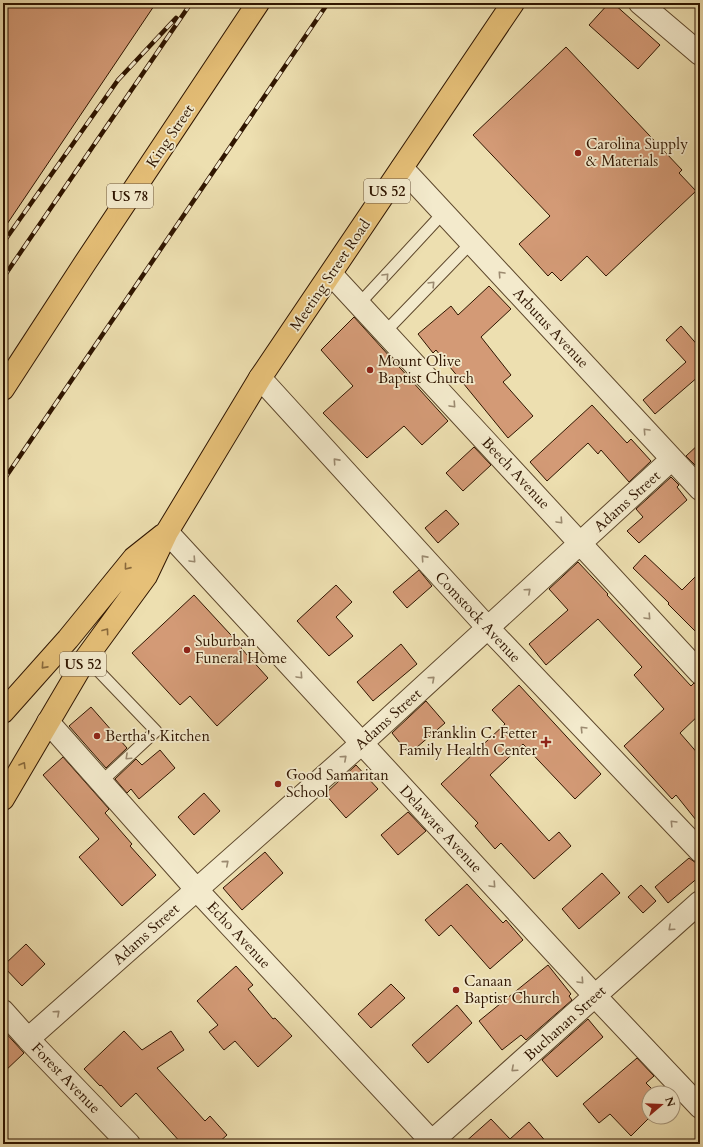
<svg xmlns="http://www.w3.org/2000/svg" width="703" height="1147" viewBox="0 0 703 1147" font-family="Cardo,serif">
  <rect width="100%" height="100%" fill="#eddfb0"/>
  <filter id="stains"><feTurbulence type="fractalNoise" baseFrequency=".005" numOctaves="4"/><feColorMatrix values="0 0 0 0 .2 0 0 0 0 .09 0 0 0 0 .02 0 0 0 .5 -.17"/></filter>
  <radialGradient id="worn" r=".72"><stop offset=".6" stop-color="#630" stop-opacity="0"/><stop offset="1" stop-color="#630" stop-opacity=".3"/></radialGradient>
  <!-- building -->
  <path fill="#d39a76" stroke="#2f1500" d="M3,3h153l-153,227z
    M609,3h4l47,42 -22,24 -49,-44z
    M566,47l116,123 -3,3 17,18 -90,85 -19,-20 -26,25 -9,-9 -4,4 -29,-32 31,-28 -77,-81z
    M489,286l22,23 -30,28 30,38 -8,7 30,34 -25,22 -72,-88 -3,3 -15,-19 33,-28 7,9z
    M354,317l94,104 -26,24 -18,-19 -37,32 -44,-45 30,-27 -32,-36z
    M681,326l19,22v29l-1,-1 -44,38 -12,-14 43,-38 -20,-22z
    M592,405l35,38 4,-4 20,22 -22,21 -28,-32 -3,4 -10,-11 -41,38 -17,-19z
    M700,443v23l-2,2 -12,-12z
    M474,447l17,18 -28,26 -17,-18z
    M671,477l8,8 -2,2 10,13 -48,43 -12,-12 16,-14 -7,-8z
    M446,510l13,14 -21,19 -13,-15z
    M645,555l37,35 18,-18v64l-32,-32 1,-1 -36,-35z
    M578,562l30,32 -1,1 84,91 3,-3 6,2v29l-20,19 20,23v69l-24,-30 -4,4 -48,-53 40,-37 -30,-34 8,-8 -44,-48 -52,46 -17,-21 39,-34 -19,-21z
    M419,570l13,16 -25,22 -14,-16z
    M336,585l16,17 -16,15 17,19 -24,20 -32,-35z
    M194,595l48,52 -1,1 27,30 -51,48 -27,-30 -10,9 -48,-52z
    M401,644l16,20 -44,37 -16,-19z
    M519,685l82,89 -26,25 -52,-55 -33,31 59,66 10,-9 12,14 -37,33 -33,-36 -6,6 -20,-23 3,-3 -37,-39 64,-60 -13,-14z
    M426,701l19,22 -36,31 -17,-21z
    M91,707l36,41 -21,20 -37,-42z
    M160,750l15,18 -36,31 -8,-10 -4,4 -12,-14 21,-20 6,6z
    M63,757l46,52 -4,4 27,31 -2,2 26,29 -34,31 -43,-49 20,-18 -56,-64z
    M356,765l22,24 -32,29 -21,-24z
    M204,793l16,18 -26,24 -16,-18z
    M408,812l18,19 -28,24 -17,-20z
    M265,852l18,21 -41,37 -19,-22z
    M689,858l7,5h4v13l-32,27 -13,-16z
    M602,873l18,20 -41,36 -17,-20z
    M467,884l36,39 3,-3 17,20 -33,29 -39,-44 -12,11 -14,-16z
    M641,885l15,16 -13,12 -15,-16z
    M26,944l19,20 -23,22 -19,-20z
    M548,965l23,29 -2,2 3,4 -46,40 -5,-5 -19,15 -23,-29z
    M236,966l17,19 -5,4 25,30 2,-1 17,18 -34,31 -23,-26 -11,9 -15,-18 9,-7 -21,-24z
    M391,984l14,14 -34,30 -13,-14z
    M457,1005l15,18 -44,40 -16,-18z
    M588,1019l15,18 -46,40 -15,-17z
    M3,1030l21,23 -21,20z
    M124,1031l18,19 29,-19 13,19 -27,18 48,53 5,-5 17,19 -10,9h-35l-46,-51 -15,14 -20,-22 -1,1 -16,-17z
    M637,1058l17,18 -8,7 10,10h-7l1,24 -19,19 -21,-22 -11,9 -16,-19z
    M491,1119l19,20 19,-17 19,22h-85z"/>
  <g fill="none" stroke-linecap="round" stroke-linejoin="round">
    <!-- lane casing -->
    <g stroke="#5e482c" stroke-width="13">
      <path id="lane" d="M359,304l85,-92
        M385,332l87,-90
        M86,658l70,73 -55,51"/>
    </g>
    <!-- street casing -->
    <g stroke="#5e482c" stroke-width="24">
      <path id="street" d="M640,3l60,51
        M402,168l298,321
        M331,274l369,399
        M260,378l228,250 212,223
        M167,532l428,464 105,111
        M48,722l148,167 238,255
        M3,1011l25,28 101,105
        M28,1039l334,-296 310,-284
        M429,1144l271,-242"/>
    </g>
    <!-- primary casing -->
    <g stroke="#2f1500" stroke-width="24">
      <path id="primary" d="M3,389l82,-126 173,-260
        M3,712l65,-73 66,-81 29,-23
        M3,799l83,-141 60,-82 21,-44 93,-154 253,-375"/>
    </g>
    <!-- lane -->
    <use href="#lane" stroke="#f3eacc" stroke-width="11"/>
    <!-- street -->
    <use href="#street" stroke="#f3eacc" stroke-width="22"/>
    <!-- primary -->
    <use href="#primary" stroke="#e6c078" stroke-width="22"/>
    <!-- rail casing -->
    <g stroke="#2f1500" stroke-width="4.5">
      <path id="rail" d="M3,243l115,-163 58,-62
        M3,278l188,-275
        M3,481l325,-478"/>
    </g>
    <!-- rail -->
    <use href="#rail" stroke="#f3eacc" stroke-width="3" stroke-dasharray="9" stroke-linecap="butt"/>
  </g>
  <!-- one-way arrows -->
  <defs><path id="oneway-chevron" d="M-2-3.5L2.5 0L-2 3.5" fill="none" stroke-width="1.6" stroke-linecap="round" stroke-linejoin="round"/></defs>
  <g stroke="#9b8a70">
    <use href="#oneway-chevron" transform="translate(501 274) rotate(-133)"/>
    <use href="#oneway-chevron" transform="translate(386 276) rotate(-47)"/>
    <use href="#oneway-chevron" transform="translate(432 284) rotate(-46)"/>
    <use href="#oneway-chevron" transform="translate(453 405) rotate(47)"/>
    <use href="#oneway-chevron" transform="translate(646 431) rotate(-133)"/>
    <use href="#oneway-chevron" transform="translate(336 461) rotate(-132)"/>
    <use href="#oneway-chevron" transform="translate(560 521) rotate(47)"/>
    <use href="#oneway-chevron" transform="translate(424 558) rotate(-132)"/>
    <use href="#oneway-chevron" transform="translate(193 560) rotate(47)"/>
    <use href="#oneway-chevron" transform="translate(528 591) rotate(-42)"/>
    <use href="#oneway-chevron" transform="translate(648 617) rotate(47)"/>
    <use href="#oneway-chevron" transform="translate(300 676) rotate(47)"/>
    <use href="#oneway-chevron" transform="translate(432 679) rotate(-42)"/>
    <use href="#oneway-chevron" transform="translate(583 729) rotate(-134)"/>
    <use href="#oneway-chevron" transform="translate(128 757) rotate(137)"/>
    <use href="#oneway-chevron" transform="translate(344 758) rotate(-42)"/>
    <use href="#oneway-chevron" transform="translate(673 823) rotate(-134)"/>
    <use href="#oneway-chevron" transform="translate(226 863) rotate(-41)"/>
    <use href="#oneway-chevron" transform="translate(493 885) rotate(47)"/>
    <use href="#oneway-chevron" transform="translate(671 928) rotate(138)"/>
    <use href="#oneway-chevron" transform="translate(581 981) rotate(47)"/>
    <use href="#oneway-chevron" transform="translate(57 1013) rotate(-42)"/>
    <use href="#oneway-chevron" transform="translate(514 1069) rotate(138)"/>
  </g>
  <g stroke="#8a6a3c">
    <use href="#oneway-chevron" transform="translate(127 567) rotate(129)"/>
    <use href="#oneway-chevron" transform="translate(106 631) rotate(-54)"/>
    <use href="#oneway-chevron" transform="translate(44 666) rotate(132)"/>
    <use href="#oneway-chevron" transform="translate(23 765) rotate(-59)"/>
  </g>
  <!-- markers -->
  <g fill="#8f2418" stroke="#f3eacc" stroke-width="1.5">
    <circle cx="578" cy="153" r="4"/>
    <circle cx="370" cy="370" r="4"/>
    <circle cx="187" cy="650" r="4"/>
    <circle cx="97" cy="736" r="4"/>
    <path d="M544 736h4v4h4v4h-4v4h-4v-4h-4v-4h4z"/>
    <circle cx="278" cy="784" r="4"/>
    <circle cx="456" cy="990" r="4"/>
  </g>
  <g text-anchor="middle" dominant-baseline="central" stroke-width="3.5" stroke-linejoin="round" paint-order="stroke">
    <!-- shield labels -->
    <g fill="#f3eacc" stroke="#6a553d" stroke-width="1">
      <rect x="364" y="179" width="46" height="24" rx="3"/>
      <rect x="107" y="184" width="46" height="24" rx="3"/>
      <rect x="60" y="652" width="46" height="24" rx="3"/>
    </g>
    <g font-size="14" font-weight="bold" fill="#2f1500">
      <text x="387" y="191">US 52</text>
      <text x="130" y="196">US 78</text>
      <text x="83" y="664">US 52</text>
    </g>
    <!-- street labels -->
    <g font-size="15" fill="#2f1500" stroke="#f3eacc">
      <text transform="translate(170 136) rotate(-56)">King Street</text>
      <text transform="translate(330 275) rotate(-56)">Meeting Street Road</text>
      <text transform="translate(551 328) rotate(47)">Arbutus Avenue</text>
      <text transform="translate(516 473) rotate(47)">Beech Avenue</text>
      <text transform="translate(627 501) rotate(-42)">Adams Street</text>
      <text transform="translate(478 617) rotate(47)">Comstock Avenue</text>
      <text transform="translate(388 719) rotate(-42)">Adams Street</text>
      <text transform="translate(441 829) rotate(47)">Delaware Avenue</text>
      <text transform="translate(146 934) rotate(-42)">Adams Street</text>
      <text transform="translate(239 935) rotate(47)">Echo Avenue</text>
      <text transform="translate(565 1023) rotate(-42)">Buchanan Street</text>
      <text transform="translate(66 1078) rotate(46)">Forest Avenue</text>
    </g>
    <!-- poi labels -->
    <g font-size="15" fill="#2f1500" stroke="#f3eacc" text-anchor="start">
      <text x="586" y="144">Carolina Supply<tspan x="586" dy="17">&amp; Materials</tspan></text>
      <text x="378" y="361">Mount Olive<tspan x="378" dy="17">Baptist Church</tspan></text>
      <text x="195" y="641">Suburban<tspan x="195" dy="17">Funeral Home</tspan></text>
      <text x="537" y="733" text-anchor="end">Franklin C. Fetter<tspan x="537" dy="17">Family Health Center</tspan></text>
      <text x="105" y="736">Bertha's Kitchen</text>
      <text x="286" y="775">Good Samaritan<tspan x="286" dy="17">School</tspan></text>
      <text x="464" y="981">Canaan<tspan x="464" dy="17">Baptist Church</tspan></text>
    </g>
  </g>
  <!-- margin -->
  <rect width="703" height="1147" fill="none" stroke="#eddfb0" stroke-width="16"/>
  <rect x="4" y="4" width="695" height="1139" fill="none" stroke="#2f1500" stroke-width="2"/>
  <rect x="8" y="8" width="687" height="1131" fill="none" stroke="#2f1500"/>
  <!-- north arrow -->
  <g transform="translate(661 1105) rotate(71)"><circle r="19" fill="#f3eacc" stroke="#a5957a"/>
  <path d="M0-3L7 15L0 10L-7 15Z" fill="#8f2418"/>
  <text y="-6" font-size="11" font-weight="bold" text-anchor="middle" fill="#2f1500">N</text>
  </g>
  <rect width="100%" height="100%" filter="url(#stains)"/>
  <rect width="100%" height="100%" fill="url(#worn)"/>
</svg>
